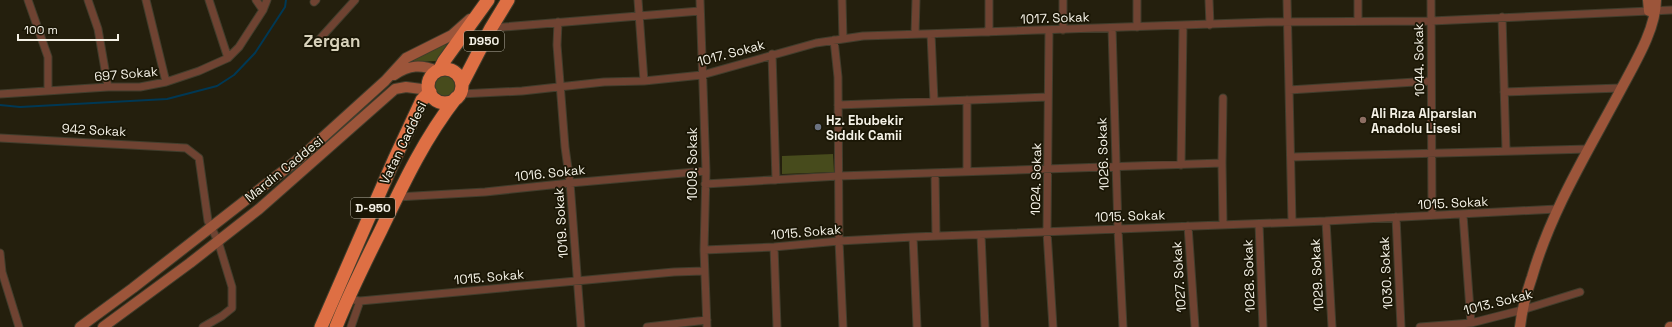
<svg xmlns="http://www.w3.org/2000/svg" width="1672" height="327" viewBox="0 0 1672 327" font-family="'Space Grotesk',sans-serif">
  <rect width="100%" height="100%" fill="#241f0d"/>
  <!-- green -->
  <path fill="#474b1c" d="M447,44l-9,17 -27,1 22,-14z
    M435 86a10 10 0 1 1 20 0a10 10 0 1 1-20 0Z
    M833,154l1,18 -52,2v-18z"/>
  <g fill="none" stroke-linecap="round" stroke-linejoin="round">
    <!-- stream -->
    <path stroke="#003854" stroke-width="2" d="M0,105l20,2 147,-8 50,-13 17,-11 21,-22 30,-46 1,-7"/>
    <!-- street casing -->
    <g stroke="#413d2c" stroke-width="9">
      <path id="street" d="M28,0l20,57v34
        M88,0l10,29 10,58
        M146,0l20,82
        M209,0l19,58
        M256,0l7,10
        M638,0l6,81
        M700,0l6,171 -2,79 3,77
        M842,0l1,39
        M1137,0v27
        M1209,0l1,25
        M1287,0l5,222
        M1431,0l1,215
        M314,2l2,-2
        M1502,17l4,133
        M1358,21v-21
        M558,22l-1,23 8,102 5,36 11,144
        M491,28l209,-17
        M1112,28l6,201 5,98
        M1049,30l-2,202 6,95
        M1063,30v-30
        M989,32v-32
        M915,34l1,-34
        M931,34l3,67
        M834,40l4,37 1,164 4,86
        M317,42l38,-42
        M772,54l4,126
        M1289,90l142,-9
        M1504,92l117,-4
        M0,94l108,-7h32l26,-5 33,-11 29,-13 11,-11 24,-37 4,-10
        M460,94l62,-3 82,-9 40,-1 58,-6 114,-32 47,-7 405,-14 163,-1 241,-11
        M1223,98l-1,65 1,61
        M967,100v71
        M838,105l210,-8
        M0,138l186,10 13,10 9,63 10,20 14,46v21l-10,8 -19,11
        M1291,157l298,-8
        M1181,165l2,-139
        M935,173l1,63
        M705,184l134,-8 383,-13
        M397,197l88,-5 85,-9 136,-12
        M1463,215l8,108
        M1396,217l5,110
        M1326,221l6,106
        M1259,224l4,103
        M1188,226l7,101
        M981,235l4,92
        M913,237l4,90
        M774,247l3,80
        M704,250l70,-3 65,-6 74,-4 413,-16 231,-12
        M0,253l2,19 17,55
        M347,299l13,2 314,-29 30,-1
        M351,327l9,-26
        M647,327l60,-7
        M1420,327l51,-4 51,-13 58,-18"/>
    </g>
    <!-- secondary casing -->
    <g stroke="#413d2c" stroke-width="12">
      <path id="secondary" d="M1648,0l1,11
        M394,75c15,-10 27,-11 43,-4
        M80,327l53,-39 168,-131 84,-76 21,-23 46,-23 18,-16
        M103,327l87,-64 69,-54 136,-120 11,-2 23,3
        M1520,327c2,-18 6,-33 12,-50 19,-66 55,-124 87,-184 14,-27 37,-63 37,-93
        M1670,327h2"/>
    </g>
    <!-- highway casing -->
    <g stroke="#413d2c" stroke-width="15">
      <path id="highway" d="M440,69l4,-8 44,-61
        M428 86a17 17 0 1 1 34 0a17 17 0 1 1-34 0Z
        M462,84l29,-56 17,-28
        M321,327l73,-167 28,-60 8,-8
        M336,327c13,-33 29,-65 45,-97 22,-46 43,-91 75,-132"/>
    </g>
    <!-- street -->
    <use href="#street" stroke="#6f4332" stroke-width="7"/>
    <!-- secondary -->
    <use href="#secondary" stroke="#9c553a" stroke-width="10"/>
    <!-- highway -->
    <use href="#highway" stroke="#de6f44" stroke-width="13"/>
  </g>
  <!-- markers -->
  <circle fill="#8d6e63" stroke="#1a1605" stroke-width="1.5" cx="1363" cy="120" r="4"/>
  <circle fill="#6b7280" stroke="#1a1605" stroke-width="1.5" cx="818" cy="127" r="4"/>
  <g text-anchor="middle" dominant-baseline="central" stroke-width="3.5" stroke-linejoin="round" paint-order="stroke">
    <!-- shield labels -->
    <g fill="#1a1605" stroke="#b3b0a3" stroke-width="1">
      <rect x="464" y="31" width="40" height="20" rx="3"/>
      <rect x="351" y="198" width="44" height="20" rx="3"/>
    </g>
    <g font-size="12" font-weight="bold" fill="#f5f2e7">
      <text x="484" y="41">D950</text>
      <text x="373" y="208">D-950</text>
    </g>
    <!-- street labels -->
    <g font-size="13" fill="#f5f2e7" stroke="#1a1605">
      <text transform="translate(1055 18) rotate(-2)">1017. Sokak</text>
      <text transform="translate(731 53) rotate(-15)">1017. Sokak</text>
      <text transform="translate(1419 60) rotate(-91)">1044. Sokak</text>
      <text transform="translate(126 74) rotate(-5)">697 Sokak</text>
      <text transform="translate(94 130) rotate(3)">942 Sokak</text>
      <text transform="translate(403 143) rotate(-64)">Vatan Caddesi</text>
      <text transform="translate(1103 154) rotate(-92)">1026. Sokak</text>
      <text transform="translate(692 164) rotate(-90)">1009. Sokak</text>
      <text transform="translate(284 169) rotate(-39)">Mardin Caddesi</text>
      <text transform="translate(550 173) rotate(-6)">1016. Sokak</text>
      <text transform="translate(1036 179) rotate(-89)">1024. Sokak</text>
      <text transform="translate(1453 203) rotate(-3)">1015. Sokak</text>
      <text transform="translate(1130 216) rotate(-2)">1015. Sokak</text>
      <text transform="translate(561 223) rotate(-94)">1019. Sokak</text>
      <text transform="translate(806 232) rotate(-5)">1015. Sokak</text>
      <text transform="translate(1386 273) rotate(-93)">1030. Sokak</text>
      <text transform="translate(1317 275) rotate(-93)">1029. Sokak</text>
      <text transform="translate(1249 276) rotate(-92)">1028. Sokak</text>
      <text transform="translate(489 277) rotate(-5)">1015. Sokak</text>
      <text transform="translate(1179 277) rotate(-94)">1027. Sokak</text>
      <text transform="translate(1498 302) rotate(-14)">1013. Sokak</text>
    </g>
    <!-- poi labels -->
    <g font-size="13" font-weight="bold" fill="#f5f2e7" stroke="#1a1605" text-anchor="start">
      <text x="1371" y="113">Ali Rıza Alparslan<tspan x="1371" dy="15">Anadolu Lisesi</tspan></text>
      <text x="826" y="120">Hz. Ebubekir<tspan x="826" dy="15">Sıddık Camii</tspan></text>
    </g>
    <!-- district labels -->
    <g font-size="17" font-weight="bold" fill="#d8d2bb" stroke="#1a1605">
      <text x="332" y="41">Zergan</text>
    </g>
  </g>
  <!-- scale -->
  <path d="M18 34v6h100v-6" fill="none" stroke="#f5f2e7" stroke-width="2"/>
  <text x="24" y="34" font-size="12" fill="#f5f2e7" stroke="#1a1605" stroke-width="3" paint-order="stroke">100 m</text>
</svg>
